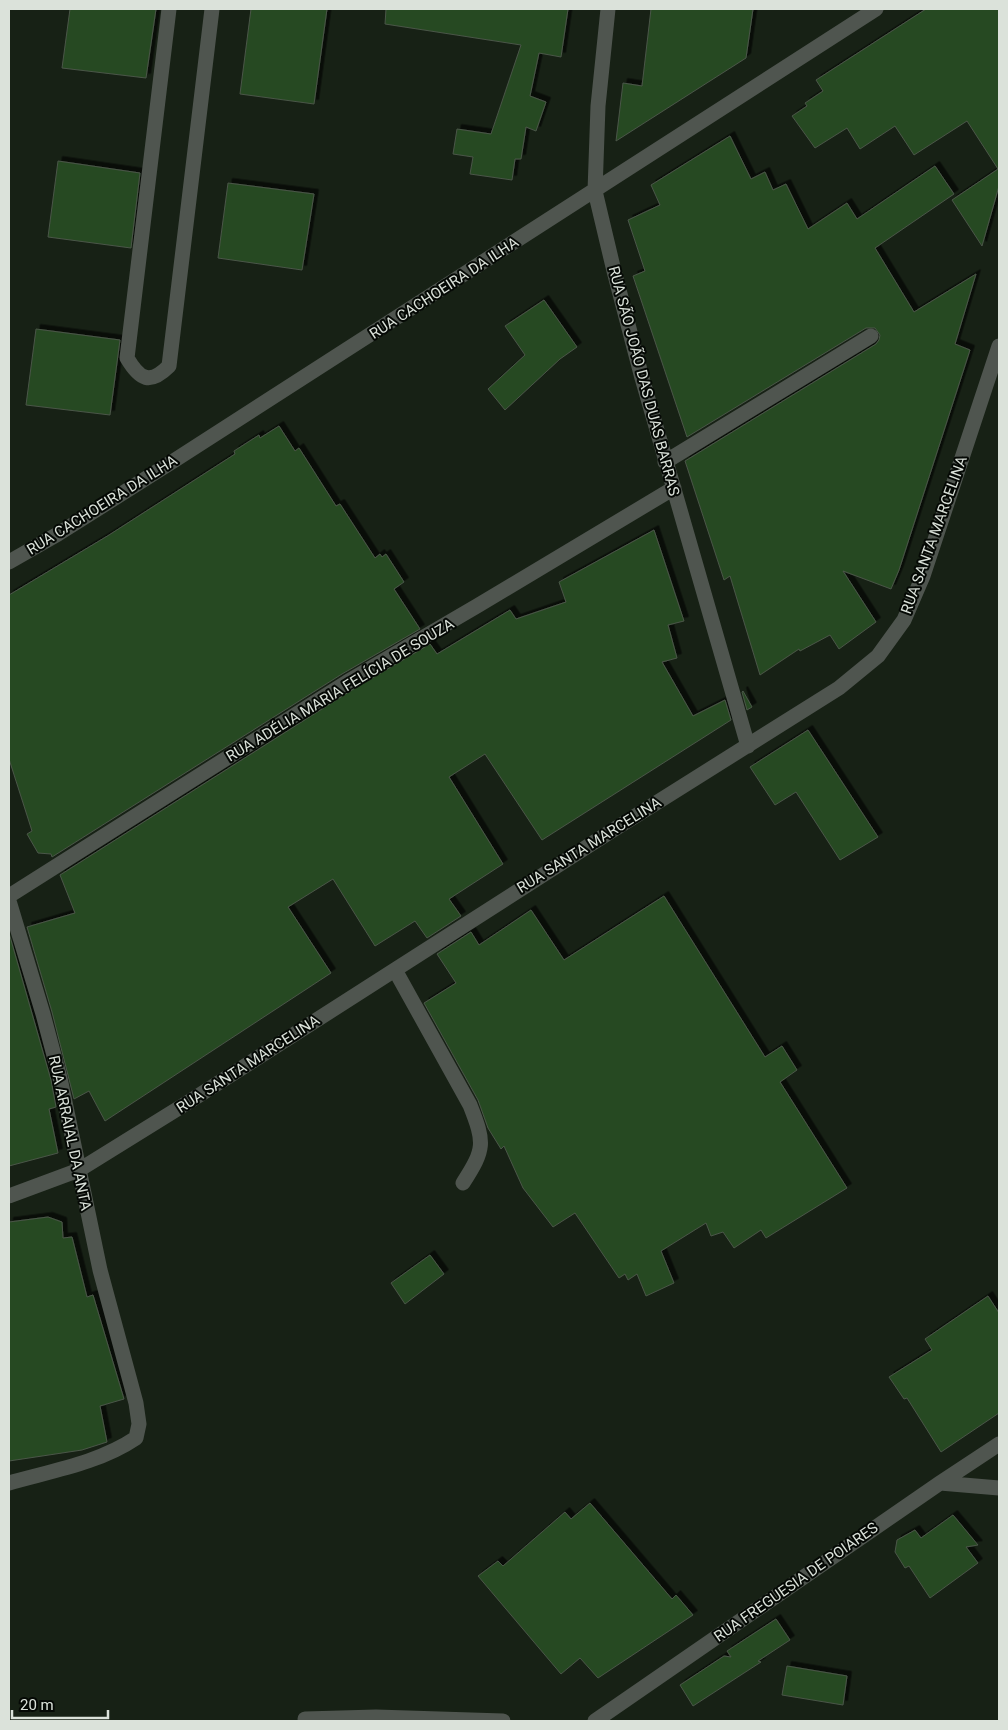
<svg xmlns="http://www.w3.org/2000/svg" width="1008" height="1730" viewBox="0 0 1008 1730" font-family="Roboto,sans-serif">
  <defs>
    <filter id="shadow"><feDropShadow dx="4.5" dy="-4.5" stdDeviation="0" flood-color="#0009"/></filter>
  </defs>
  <rect width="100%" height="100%" fill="#172115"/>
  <!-- building -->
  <path fill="#284923" stroke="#4a5648" filter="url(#shadow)" d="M70,9h86l-10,69 -84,-10z
    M251,9h76l-13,95 -74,-10z
    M386,9h182l-7,48 -22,-4 -9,43 16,6 -10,29 -10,-4 -5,32h-6l-3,21 -42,-6 3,-17 -20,-3 4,-25 34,5 30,-89 -136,-21z
    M651,9h102l-7,49 -130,83 7,-58 19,3z
    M926,9h73v177l-17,60 -30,-46 46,-31 -31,-48 -53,34 -19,-29 -35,23 -13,-21 -32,20 -23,-32 15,-10 -2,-3 18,-12 -7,-11z
    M730,136l21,43 14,-7 8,18 13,-6 22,45 39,-26 10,16 78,-53 19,28 -79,54 39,64 62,-38 -21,70 15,6 -71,220 -8,19 -48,-18 33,51 -37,27 -9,-14 -30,16 -1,-2 -39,26 -30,-99 -6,4 -39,-119 191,-117 3,-4 1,-5 -5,-7h-9l-179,109 -54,-161 12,-5 -17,-51 32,-15 -9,-20z
    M58,161l82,12 -9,75 -83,-11z
    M228,183l86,11 -12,76 -84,-12z
    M544,300l33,47 -17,12 -55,51 -17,-21 37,-34 -20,-29z
    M36,329l84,11 -10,75 -84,-10z
    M279,426l16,25 4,-3 37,58 4,-2 35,54 5,-4 2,3 4,-3 18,28 -10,7 26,40 -78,45 -290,183 -1,-3 -13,-1 -11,-19 5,-3 -23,-72v-164l100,-60 126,-81 -1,-3 25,-16 1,3z
    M654,530l30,91 -16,4 9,33 -15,4 31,54 32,-16 6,20 -189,120 -57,-86 -36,23 54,87 -54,35 12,17 -34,22 -12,-17 -40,25 -42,-67 -45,28 43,66 -226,148 -16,-30 -15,8 -22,-87 -25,-85 48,-14 -15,-38 292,-185 78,-46 7,10 73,-44 6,9 50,-17 -7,-20z
    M743,691l9,16 -5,3 -5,-18z
    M808,730l70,107 -38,23 -44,-68 -21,13 -25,-38z
    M664,896l101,161 17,-11 15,24 -17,12 67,106 -81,50 -5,-8 -27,18 -11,-16 -12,4 -5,-13 -45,28 13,32 -28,13 -9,-22 -9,6 -3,-6 -6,4 -44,-65 -22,14 -30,-39 -19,-42 -3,3 -13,-21 -10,-28 -54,-97 32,-20 -19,-29 34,-22 8,13 52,-35 33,50z
    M9,933l42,147 5,27 -7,2 9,44 -49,13z
    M48,1217l14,5 1,16 9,-1 15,60 6,-2 31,104 -24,7 7,36 -25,8 -73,11v-239z
    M430,1255l14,19 -39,30 -14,-21z
    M988,1296l11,17v100l-58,39 -34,-54 -3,1 -15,-22 43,-27 -7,-11z
    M590,1503l82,96 4,-4 17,20 -95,63 -18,-20 -19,16 -83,-98 20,-15 5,5 62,-54 6,7z
    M953,1515l25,30 -12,2 12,16 -48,35 -21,-32 -4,2 -10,-16 2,-12 18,-10 6,8z
    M776,1619l14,21 -32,21 3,1 -68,44 -13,-21 44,-29 7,1 -4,-6z
    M787,1666l60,10 -4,29 -61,-10z"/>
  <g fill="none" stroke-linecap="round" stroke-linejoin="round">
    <!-- minor -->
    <path stroke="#4f554f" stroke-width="15" d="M169,9l-42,349c13,22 23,27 42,8l43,-357
      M608,9l-10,97 -3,85 19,80 28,107 106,368
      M665,462l206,-126
      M9,562l49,-28 117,-74 701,-451
      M9,896l338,-214 130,-76 197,-118
      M9,901l34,113 17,64 40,192 36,133 3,21 -3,14c-37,25 -85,33 -127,45
      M395,970l75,135c15,38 15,44 -7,78
      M9,1196l70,-26 108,-67 423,-271 229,-144 39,-32 26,-36 19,-44 76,-230
      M940,1483l59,5
      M305,1719l71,-2 127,4
      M595,1721l345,-238 59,-39"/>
  </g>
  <g text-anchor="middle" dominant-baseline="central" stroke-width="4" stroke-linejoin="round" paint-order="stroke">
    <!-- street labels -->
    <g font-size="15" fill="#dbe2da" stroke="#050905">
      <text transform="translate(444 288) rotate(-33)">RUA CACHOEIRA DA ILHA</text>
      <text transform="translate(644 381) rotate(75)">RUA SÃO JOÃO DAS DUAS BARRAS</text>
      <text transform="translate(102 505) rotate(-32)">RUA CACHOEIRA DA ILHA</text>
      <text transform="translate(934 535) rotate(-70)">RUA SANTA MARCELINA</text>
      <text transform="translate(340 690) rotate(-31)">RUA ADÉLIA MARIA FELÍCIA DE SOUZA</text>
      <text transform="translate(589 845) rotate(-32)">RUA SANTA MARCELINA</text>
      <text transform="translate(248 1064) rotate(-33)">RUA SANTA MARCELINA</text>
      <text transform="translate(70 1133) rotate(78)">RUA ARRAIAL DA ANTA</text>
      <text transform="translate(796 1582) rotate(-35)">RUA FREGUESIA DE POIARES</text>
    </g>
  </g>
  <!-- border -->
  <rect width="1008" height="1730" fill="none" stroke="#dbe2da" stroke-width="20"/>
  <!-- scale -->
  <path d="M12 1710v8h96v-8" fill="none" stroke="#dbe2da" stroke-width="2.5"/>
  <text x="20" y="1710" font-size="15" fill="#dbe2da" stroke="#050905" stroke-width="4" paint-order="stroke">20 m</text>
</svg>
